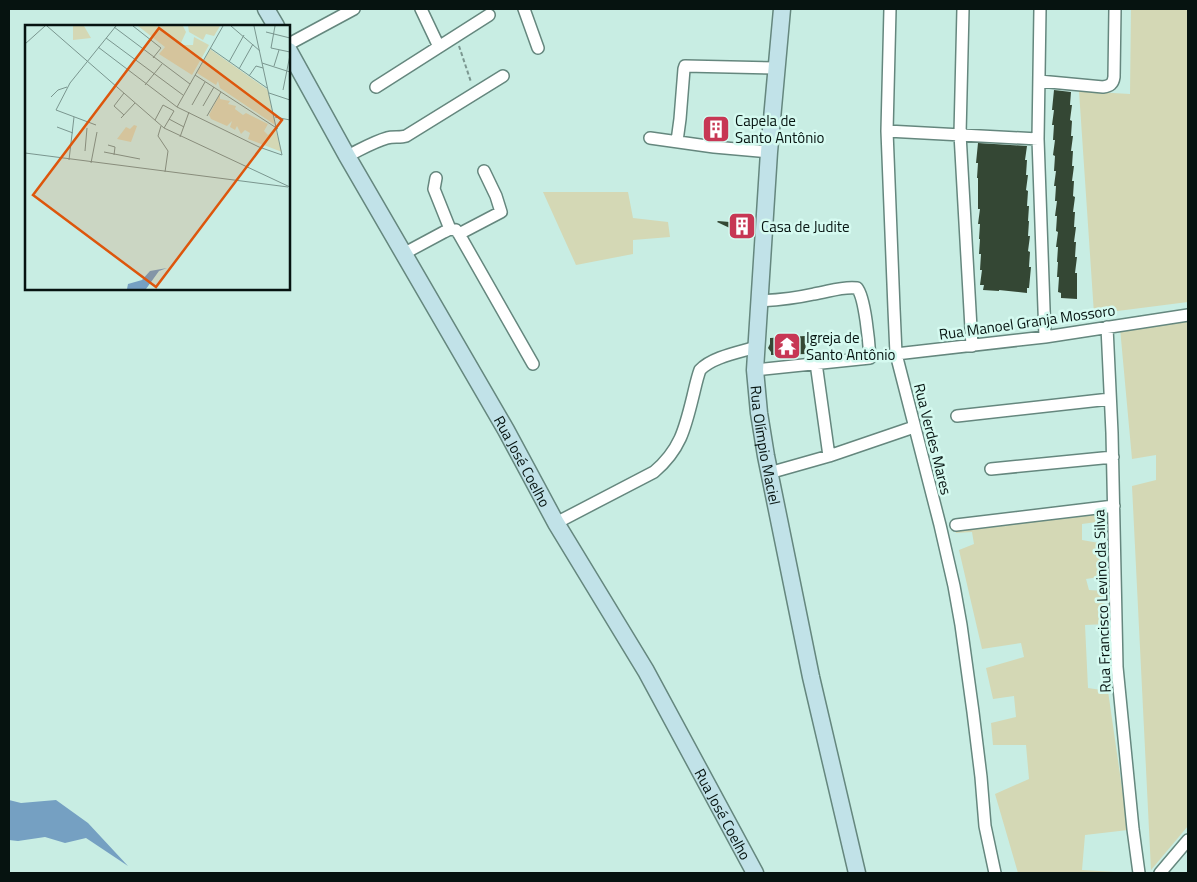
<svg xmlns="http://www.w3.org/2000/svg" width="1197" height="882" viewBox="0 0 1197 882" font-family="'Titillium Web',sans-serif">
  <rect width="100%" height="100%" fill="#c8ede3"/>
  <!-- green -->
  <path fill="#d4d8b5" d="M1131,9h57v293l-94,12 -15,-223 51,3z
    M543,192h85l5,26 35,4 2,15 -37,3v14l-57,11z
    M1188,320v506l-37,44 -19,-384 24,-6v-25l-24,4 -12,-131z
    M1104,508v13l-22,3v16l17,3 6,33 -19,3 3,11 15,1 2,33 -21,1 3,63 20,3 20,139 -43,5 -3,35 50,3h-114l-23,-79 34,-15 -3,-34h-33l-2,-22 25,-6 -2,-21 -21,3 -7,-31 38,-11 -3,-14 -39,6 -23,-99 15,-6 -2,-12 -16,1 -4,-12z"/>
  <!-- water -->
  <path fill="#75a0c2" d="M9,800l12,3 35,-3 32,23 40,43 -42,-28 -21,5 -20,-6 -27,4 -9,-1z"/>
  <!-- building -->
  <path fill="#344734" d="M1054,90l17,2 -1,13h2l-2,15 2,1 -1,15h2l-2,15h2l-1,15h2l-2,15h2l-1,15 2,1 -2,15h2l-1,15h2l-2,15h2l-1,15h2l-2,16h2v26l-16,-1v-5l-3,-1 1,-15h-2l1,-15h-1l1,-15h-2l2,-15 -2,-1 1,-15h-2l2,-15h-2l1,-15h-2l2,-15h-2l1,-15 -2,-1 2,-15h-2l1,-15h-2l2,-15h-2z
    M716,121l6,1 -3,15 -9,-2 2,-13z
    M978,143l49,3 -2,14h2l-1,15h2l-2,15 2,1 -1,15h2l-1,15h1l-1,15h2l-2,15 2,1 -1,15h2l-2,21h-2v5l-28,-3v1l-16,-1 1,-5h-4l2,-15h-2l1,-16h-2l1,-15h-1l1,-15h-2l2,-15h-2v-31h-1l1,-15h-2z
    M718,221l35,3v9l-20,-1 1,-2 -17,-8z
    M805,336l1,18 -35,1v-3l-3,-4 2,-4v-6z"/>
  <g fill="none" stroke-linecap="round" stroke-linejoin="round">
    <!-- street casing -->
    <g stroke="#65877e" stroke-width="14">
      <path id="street" d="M421,9l18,38
        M524,9l14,39
        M890,9l-3,122 7,178 2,45 44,171 14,61 7,39 12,87 8,65 4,49 10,47
        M963,9l-3,125 12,212
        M1040,9l-2,130 7,198
        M289,44l65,-35
        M1039,81l64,6c7,-1 10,-3 11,-10l1,-68
        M376,87l113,-72
        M887,131l151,8
        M650,138l64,9 55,5
        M677,141l3,-22 4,-50 1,-3 92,2
        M347,156c13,-6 26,-14 40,-18 6,-2 13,0 19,-2l97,-60
        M436,178l-2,11 16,40
        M459,234l42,-22 -5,-16 -12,-25
        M403,254l41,-22 6,-3 6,1 3,4 74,130
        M1107,327l5,106 5,234 16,162 6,44
        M896,354l149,-17 143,-22
        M816,363l13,93
        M755,370l115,-12c-1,-15 -5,-61 -13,-70 -15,-2 -29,4 -43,6 -18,4 -36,6 -55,7
        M957,416l153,-17
        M991,469l122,-12
        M769,473l60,-17 85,-29
        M556,523l98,-51c26,-22 31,-43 39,-76 2,-8 4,-18 7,-26 12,-13 40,-18 56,-23
        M956,525l158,-19
        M1160,873l28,-33"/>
    </g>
    <!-- secondary casing -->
    <g stroke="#65877e" stroke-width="19">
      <g id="secondary">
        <path d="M266,9l10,17"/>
        <path id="s1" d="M782,9l-13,143 -14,218 4,43 7,43 45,221 46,196"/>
        <path id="s2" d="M289,51l58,105 159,274 50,93 90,148 109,202"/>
      </g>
    </g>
    <!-- path -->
    <path stroke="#7b9790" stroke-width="2" stroke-dasharray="4 2.5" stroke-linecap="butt" d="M459,46l12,36"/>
    <!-- street -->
    <use href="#street" stroke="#fff" stroke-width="11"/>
    <!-- secondary -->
    <use href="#secondary" stroke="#c1e2e8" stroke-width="16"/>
  </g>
  <!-- icons -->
  <defs>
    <g id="building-square" transform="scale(1.4375)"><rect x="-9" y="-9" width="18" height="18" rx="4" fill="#c73754" stroke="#d5faf0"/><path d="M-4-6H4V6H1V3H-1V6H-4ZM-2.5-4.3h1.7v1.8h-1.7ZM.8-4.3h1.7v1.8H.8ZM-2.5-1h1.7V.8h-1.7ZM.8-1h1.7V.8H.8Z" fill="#fff"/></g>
    <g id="temple-square" transform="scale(1.4375)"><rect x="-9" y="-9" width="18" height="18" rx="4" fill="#c73754" stroke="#d5faf0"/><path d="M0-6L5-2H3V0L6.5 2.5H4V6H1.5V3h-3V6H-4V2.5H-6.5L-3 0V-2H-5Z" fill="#fff"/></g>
  </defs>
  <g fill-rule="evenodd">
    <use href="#building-square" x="716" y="129"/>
    <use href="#building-square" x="742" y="226"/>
    <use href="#temple-square" x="787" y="346"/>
  </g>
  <g text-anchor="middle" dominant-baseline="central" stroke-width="5" stroke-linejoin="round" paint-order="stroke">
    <!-- poi labels -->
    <g font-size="15" fill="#061310" stroke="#d5faf0" text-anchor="start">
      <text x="735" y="120">Capela de<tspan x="735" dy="17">Santo Antônio</tspan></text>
      <text x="761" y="226">Casa de Judite</text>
      <text x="806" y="337">Igreja de<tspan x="806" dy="17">Santo Antônio</tspan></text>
    </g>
    <!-- street labels -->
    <g font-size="15" fill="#061310" stroke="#d5faf0">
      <text transform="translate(1027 322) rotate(-8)">Rua Manoel Granja Mossoro</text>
      <text transform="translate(933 439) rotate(76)">Rua Verdes Mares</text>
      <text stroke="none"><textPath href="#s1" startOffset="438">Rua Olímpio Maciel</textPath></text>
      <text stroke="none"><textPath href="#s2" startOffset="472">Rua José Coelho</textPath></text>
      <text transform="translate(1102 601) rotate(-92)">Rua Francisco Levino da Silva</text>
      <text stroke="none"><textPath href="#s2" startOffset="878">Rua José Coelho</textPath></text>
    </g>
  </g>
  <!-- overview -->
  <g transform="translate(25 25)">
    <rect width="265" height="265" fill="#c8ede3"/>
    <path d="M48,1h11l7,12 -18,2zM113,1h45l3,6 -6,13h13l1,-8 15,8 -17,30 -33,-21 6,-7zM163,1h32l-6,10 -8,-2 -3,6 -14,-8zM185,24l58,41 7,35 -55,-37 -2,-7 -2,4 -19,-12zM195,69v5l10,2 -2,3 8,2 -1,3 8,6 3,-2 22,11 -4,7 4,4 6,-6 2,1 6,22 -34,-13 2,-6 -5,-3 -4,4 -4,-8 -2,4 -5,-3 2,-6 -5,5 -16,-7 -2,-4zM109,100l3,1 -6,16 -14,-3 9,-12 4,2z" fill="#d4d8b5"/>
    <path d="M142,243l-8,3 -13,18h-19l1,-5 14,-4 8,-9z" fill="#75a0c2"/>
    <path fill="none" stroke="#7a968f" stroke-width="1" d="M22,1l117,102 126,59M108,1l28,22 -8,10M206,1l29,25M250,1l-4,22 19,4M89,2l76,57M241,7l24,6M81,13l77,57M0,19l20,-18M73,22l79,60 82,40 23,8 -28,-129M185,23l57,40M204,37l15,-27M237,38l28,9M249,41l5,-16M214,44l14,-25M170,50l83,54M224,51l7,-10 7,2M120,60l17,-21M258,65l7,-35M244,68l21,7M26,72l7,-7 9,-3M167,80l13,-23M178,81l11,-19M152,82l46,-81M99,90l-10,-9 10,-13M182,91l14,-24M250,92l15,3M96,93l14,-15M144,94l15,8M130,95l8,-15 11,6 -10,17M71,100l-40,-15 14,-27 46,-57M136,101l-3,10 10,15 -3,21M32,102l16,6M155,112l9,-25M83,120l7,2 -1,8M60,126l2,-23M79,127l36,7M0,128l263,34M44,135l5,-43M66,138l6,-31"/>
    <path fill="#dd560c" fill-opacity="0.15" stroke="#dd560c" stroke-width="2.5" d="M134,3l123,92 -126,167 -123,-92z"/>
    <rect width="265" height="265" fill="none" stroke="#061310" stroke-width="2.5"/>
  </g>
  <!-- border -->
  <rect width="1197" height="882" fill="none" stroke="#061310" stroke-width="20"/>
</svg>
